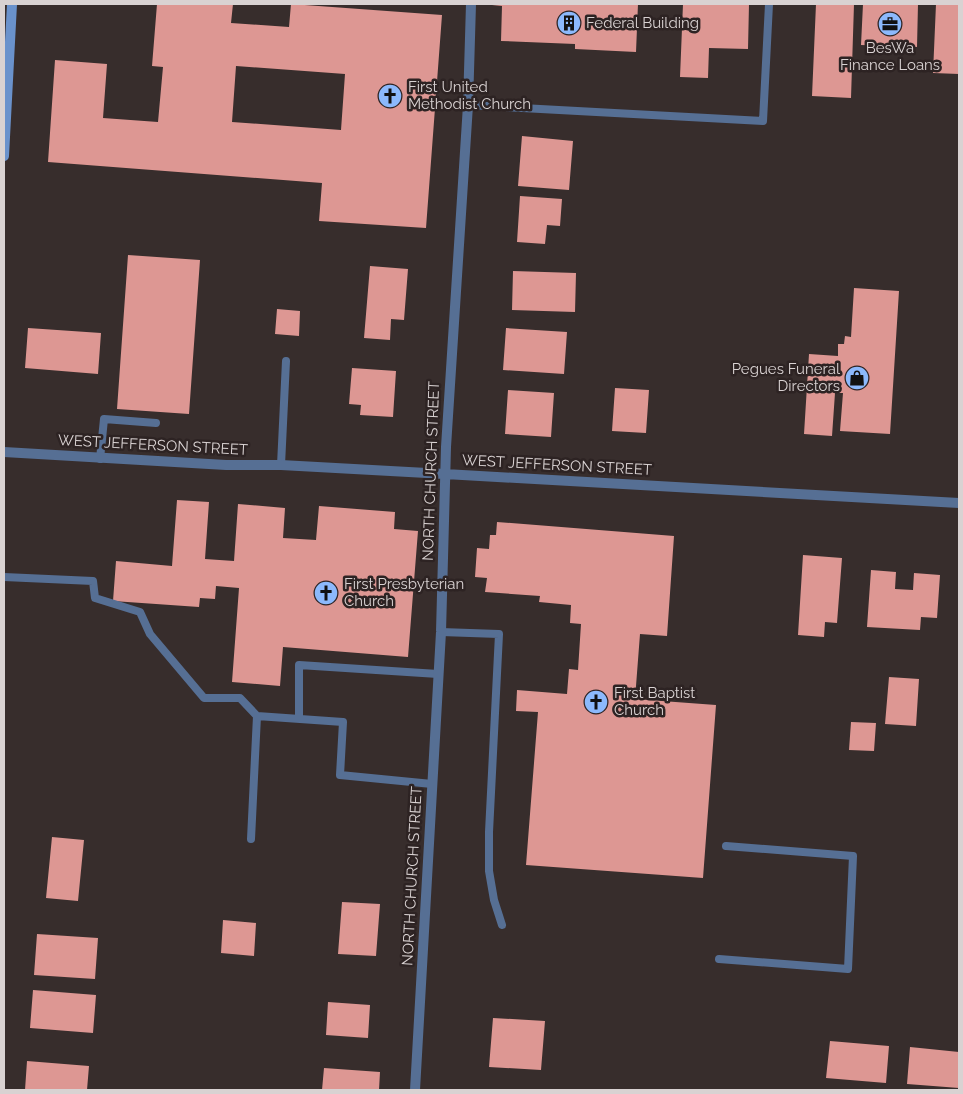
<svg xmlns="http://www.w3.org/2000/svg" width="963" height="1094" viewBox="0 0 963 1094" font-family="Raleway,sans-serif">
  <rect width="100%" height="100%" fill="#372d2c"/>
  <!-- building -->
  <path fill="#dd9793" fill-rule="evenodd" d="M157,4h76l-2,19 58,4 2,-23 151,11 -16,213 -107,-7 3,-38 -274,-21 7,-102 52,4 -4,54 55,4 5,-55 -11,-1zM236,66l109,8 -4,56 -109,-8z
    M492,4h146l-2,48 -61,-3v-5l-74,-3 1,-35 -10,-1z
    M683,4h66l-1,45 -39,-1 -1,30 -28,-1z
    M816,4h38l-3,94 -39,-2z
    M863,4h55l-1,43 -56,-2z
    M936,4h23v70l-26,-1z
    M522,136l51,5 -4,49 -51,-4z
    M520,196l42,3 -2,27 -13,-1 -2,19 -28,-2z
    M128,255l72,5 -11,154 -72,-5z
    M370,266l38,3 -4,51 -13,-1 -1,21 -26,-2z
    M513,271l63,2 -1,39 -63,-2z
    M854,288l45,3 -9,143 -50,-3 3,-38h-8l-3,43 -28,-2 5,-80 29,2v-12h6l1,-8 6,1z
    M277,309l23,2 -1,25 -24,-2z
    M28,328l73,5 -3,41 -73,-6z
    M506,328l61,4 -3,42 -61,-4z
    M352,368l44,3 -3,46 -33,-2 1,-10 -12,-1z
    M615,388l34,2 -3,43 -34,-2z
    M508,390l46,3 -3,44 -46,-3z
    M177,500l32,2 -4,57 29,2 4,-57 47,4 -2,30 33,2 3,-34 76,6 -1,17 24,2 -10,126 -125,-10 -3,39 -48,-4 7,-94 -23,-2 -1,13 -15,-1 -1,9 -86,-6 3,-40 56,5z
    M497,522l177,14 -7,100 -27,-2 -5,65 81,6 -13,173 -177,-13 12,-153 -22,-1 1,-21 50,4 2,-25 9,1 3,-46 -11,-1 1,-18 -32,-3 1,-6 -55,-4 2,-14 -12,-1 2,-29 12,1 1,-14h6z
    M803,555l39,3 -5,65 -12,-1 -1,15 -26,-2z
    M871,570l25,2 -1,17 18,1 1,-17 26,2 -3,43 -16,-1 -1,13 -53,-3z
    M889,677l30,2 -3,47 -31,-2z
    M851,722l25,1 -2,28 -25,-1z
    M52,837l32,3 -6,61 -32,-3z
    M342,902l38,2 -4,52 -38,-2z
    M223,920l33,3 -2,33 -33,-3z
    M37,934l61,4 -3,41 -61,-4z
    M33,990l63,5 -3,38 -63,-5z
    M328,1002l42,3 -2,33 -42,-3z
    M493,1018l52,3 -4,49 -52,-3z
    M830,1041l59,5 -3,37 -60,-5z
    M910,1047l49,5v36l-52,-4z
    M27,1061l62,5 -2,24h-62z
    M324,1068l56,4 -1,18h-57z"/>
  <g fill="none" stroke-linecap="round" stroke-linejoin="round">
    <!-- lane -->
    <path stroke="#566f94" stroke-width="8" d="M468,105l295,16 6,-117
      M100,459l4,-40 52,4
      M281,465l5,-104
      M4,577l89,4 2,17 45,14 10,22 54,64h36l17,18
      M441,632l58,2 -10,198v39l5,29 8,25
      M299,719v-54l139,9
      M251,839l6,-123 86,6 -3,53 92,9
      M719,959l129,10 5,-113 -127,-10"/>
    <!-- street -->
    <path stroke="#566f94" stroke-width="10" d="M4,452l222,13h55l164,9 514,29
      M415,1090l26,-458 5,-185 22,-342 3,-101"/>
    <!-- secondary -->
    <path stroke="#6a92cc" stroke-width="10" d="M4,156l8,-152"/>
  </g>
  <!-- icons -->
  <defs>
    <g id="building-disc" transform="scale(1.25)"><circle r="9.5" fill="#8cb9fc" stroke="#2d2323"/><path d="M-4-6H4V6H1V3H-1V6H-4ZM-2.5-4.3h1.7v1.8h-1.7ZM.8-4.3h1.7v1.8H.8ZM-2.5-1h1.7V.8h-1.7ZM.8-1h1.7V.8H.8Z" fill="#111"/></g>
    <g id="office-disc" transform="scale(1.25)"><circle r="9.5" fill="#8cb9fc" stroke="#2d2323"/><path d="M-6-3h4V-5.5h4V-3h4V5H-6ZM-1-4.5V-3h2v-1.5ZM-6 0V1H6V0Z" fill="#111"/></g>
    <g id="church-disc" transform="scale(1.25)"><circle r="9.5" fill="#8cb9fc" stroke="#2d2323"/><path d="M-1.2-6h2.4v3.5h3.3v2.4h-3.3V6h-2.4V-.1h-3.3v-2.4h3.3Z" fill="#111"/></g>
    <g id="shop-disc" transform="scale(1.25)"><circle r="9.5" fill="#8cb9fc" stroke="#2d2323"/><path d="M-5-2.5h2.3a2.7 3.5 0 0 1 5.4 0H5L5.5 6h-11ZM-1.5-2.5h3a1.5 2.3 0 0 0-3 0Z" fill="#111"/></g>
  </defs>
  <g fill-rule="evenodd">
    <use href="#building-disc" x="569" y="23"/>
    <use href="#office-disc" x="890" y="24"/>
    <use href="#church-disc" x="390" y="96"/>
    <use href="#shop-disc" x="857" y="378"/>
    <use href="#church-disc" x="326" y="593"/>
    <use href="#church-disc" x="596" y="702"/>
  </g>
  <g text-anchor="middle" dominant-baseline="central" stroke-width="5" stroke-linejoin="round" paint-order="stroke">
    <!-- poi labels -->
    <g font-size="15" fill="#d9d2d2" stroke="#2d2323" text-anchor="start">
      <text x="586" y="23">Federal Building</text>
      <text x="890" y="48" text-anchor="middle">BesWa<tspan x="890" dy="17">Finance Loans</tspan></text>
      <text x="408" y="87">First United<tspan x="408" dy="17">Methodist Church</tspan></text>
      <text x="840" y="369" text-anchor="end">Pegues Funeral<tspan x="840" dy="17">Directors</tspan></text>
      <text x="344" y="584">First Presbyterian<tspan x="344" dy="17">Church</tspan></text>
      <text x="614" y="693">First Baptist<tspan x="614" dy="17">Church</tspan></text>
    </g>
    <!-- street labels -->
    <g font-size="15" fill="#d9d2d2" stroke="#2d2323">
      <text transform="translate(153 445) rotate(3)">WEST JEFFERSON STREET</text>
      <text transform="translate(557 465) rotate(3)">WEST JEFFERSON STREET</text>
      <text transform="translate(431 471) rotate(-88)">NORTH CHURCH STREET</text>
      <text transform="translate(412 876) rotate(-87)">NORTH CHURCH STREET</text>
    </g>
  </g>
  <!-- border -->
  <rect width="963" height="1094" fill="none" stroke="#d9d2d2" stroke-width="10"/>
</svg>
